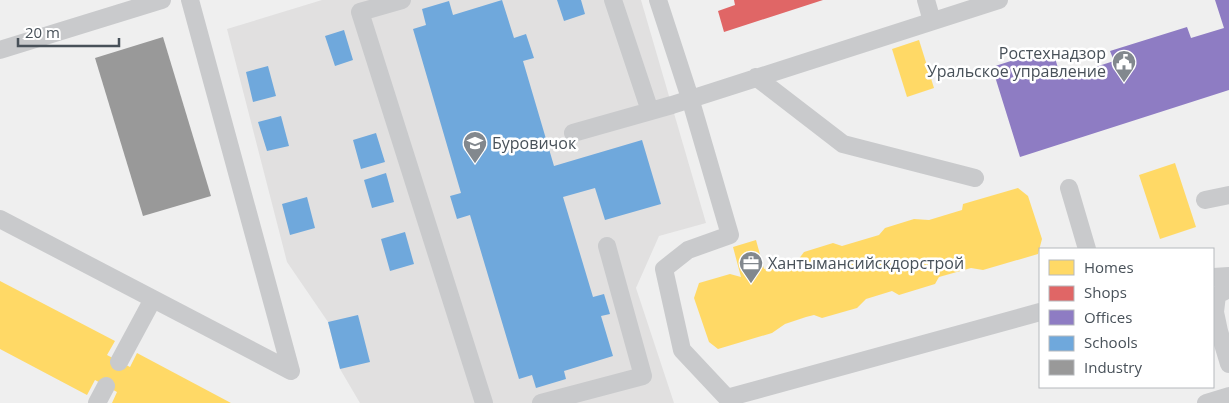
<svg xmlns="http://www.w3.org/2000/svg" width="1229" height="403" viewBox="0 0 1229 403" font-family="'Open Sans',sans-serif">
  <rect width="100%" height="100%" fill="#efefef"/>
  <!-- education -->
  <path fill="#e1e0e0" d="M322,0h319l65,223 -47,13 -23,52 38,115h-314l-20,-34 -12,-47 -41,-60 -60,-233z"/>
  <!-- homes -->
  <path fill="#ffd966" d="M919,40l15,48 -27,9 -15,-48z
    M1175,163l21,64 -36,12 -21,-64z
    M1018,188l10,8 14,43 -4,15 -55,16 -12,-2 -32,9 -4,7 -36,11 -7,-4 -26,8 -9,9 -35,10 -8,-3 -8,2 -21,7 -13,9 -54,16 -9,-7 -15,-44 5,-15 31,-9 11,3 -8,-30 23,-7 8,29 34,-9 6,-8 29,-9 9,3 37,-11 6,-7 29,-9 15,1 33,-10 1,-6z
    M0,281l115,60 -8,14 23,12 7,-14 94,50h-119l5,-11 -22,-12 -8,15 -87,-46z"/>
  <!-- shops -->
  <path fill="#e06666" d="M734,0h89l-99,32 -6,-21 17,-6z"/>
  <!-- offices -->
  <path fill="#8e7cc3" d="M1215,0h14v90l-209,67 -28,-90 60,-19 9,30 53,-17 -4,-10 77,-24 4,11 33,-10z"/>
  <!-- schools -->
  <path fill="#6fa8dc" d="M502,0l12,38 12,-4 8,24 -11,3 31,105 88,-26 19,64 -56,16 -10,-32 -32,9 30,100 11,-3 6,20 -9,2 12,40 -49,15 2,8 -30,9 -4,-13 -13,4 -49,-164 -13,4 -7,-23 11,-3 -48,-164 13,-4 -4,-16 27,-8 4,14z
    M557,0h24l4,14 -21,7z
    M344,30l9,30 -18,6 -10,-30z
    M268,66l8,30 -23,6 -7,-30z
    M281,116l8,30 -22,5 -9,-29z
    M376,133l9,29 -24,7 -8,-29z
    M386,173l8,29 -22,6 -8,-28z
    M307,197l8,31 -25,7 -8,-31z
    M405,232l9,32 -24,7 -9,-32z
    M358,315l12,47 -30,7 -12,-47z"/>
  <!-- industry -->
  <path fill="#999" d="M163,37l48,159 -68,20 -48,-158z"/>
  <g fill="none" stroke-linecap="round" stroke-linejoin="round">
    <!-- lane -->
    <path stroke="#c9cacc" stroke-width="18" d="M190,0l101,371
      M402,0l-42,12 124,391
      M613,0l37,111
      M658,0l32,98 40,137 -42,15 -24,19 18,81 45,48
      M926,0l6,21
      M0,50l162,-50
      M756,77l87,67 132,34
      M573,133l99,-28 327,-105
      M1069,188l18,61
      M1205,200l24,-5
      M0,219l291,152
      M1213,277l16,-1
      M1229,289l-12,6 -2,17 4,19 10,33
      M119,362l34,-63
      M727,398l313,-86
      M97,403l9,-17
      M541,403l102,-27 -36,-130
      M1206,403l23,-7"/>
  </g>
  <!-- icons -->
  <defs>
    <g id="civic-pin" transform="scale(1.25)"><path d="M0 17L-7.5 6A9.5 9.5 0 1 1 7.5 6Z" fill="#82888e" stroke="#fff"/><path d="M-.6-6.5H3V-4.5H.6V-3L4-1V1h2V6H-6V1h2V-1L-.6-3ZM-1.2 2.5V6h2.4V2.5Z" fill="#fff"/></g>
    <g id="school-pin" transform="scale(1.25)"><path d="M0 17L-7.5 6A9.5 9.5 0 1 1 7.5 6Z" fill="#82888e" stroke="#fff"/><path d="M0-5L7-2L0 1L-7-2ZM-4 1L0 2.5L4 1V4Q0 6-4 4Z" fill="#fff"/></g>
    <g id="office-pin" transform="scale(1.25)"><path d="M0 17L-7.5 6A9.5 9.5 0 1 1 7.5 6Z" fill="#82888e" stroke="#fff"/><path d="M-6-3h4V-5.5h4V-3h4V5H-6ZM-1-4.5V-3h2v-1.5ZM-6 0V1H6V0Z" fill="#fff"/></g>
  </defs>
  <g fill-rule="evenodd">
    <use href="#civic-pin" x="1124" y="62"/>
    <use href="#school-pin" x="475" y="143"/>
    <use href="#office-pin" x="751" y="263"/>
  </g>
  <g text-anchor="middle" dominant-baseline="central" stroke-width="5" stroke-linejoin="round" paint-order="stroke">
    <!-- poi labels -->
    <g font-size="16" fill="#485159" stroke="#fff" text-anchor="start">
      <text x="1106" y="53" text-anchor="end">Ростехнадзор<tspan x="1106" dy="18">Уральское управление</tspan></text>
      <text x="492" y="143">Буровичок</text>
      <text x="768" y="263">Хантымансийскдорстрой</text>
    </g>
  </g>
  <!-- legend -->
  <rect x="1039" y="248" width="175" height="140" fill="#ffffff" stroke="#b6b9bd"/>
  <rect x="1049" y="260" width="25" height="15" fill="#ffd966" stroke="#b6b9bd"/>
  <text x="1084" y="273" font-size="15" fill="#485159">Homes</text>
  <rect x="1049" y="286" width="25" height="15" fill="#e06666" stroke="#b6b9bd"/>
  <text x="1084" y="298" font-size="15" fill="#485159">Shops</text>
  <rect x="1049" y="310" width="25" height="15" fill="#8e7cc3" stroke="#b6b9bd"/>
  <text x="1084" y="323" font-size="15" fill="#485159">Offices</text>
  <rect x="1049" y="336" width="25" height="15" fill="#6fa8dc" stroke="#b6b9bd"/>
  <text x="1084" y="348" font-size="15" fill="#485159">Schools</text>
  <rect x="1049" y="360" width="25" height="15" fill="#999999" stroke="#b6b9bd"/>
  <text x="1084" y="373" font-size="15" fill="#485159">Industry</text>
  <!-- scale -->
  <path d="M18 38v8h101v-8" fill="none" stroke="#485159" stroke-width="2.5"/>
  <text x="25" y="38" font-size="15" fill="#485159" stroke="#ffffff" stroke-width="4" paint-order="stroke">20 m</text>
</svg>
